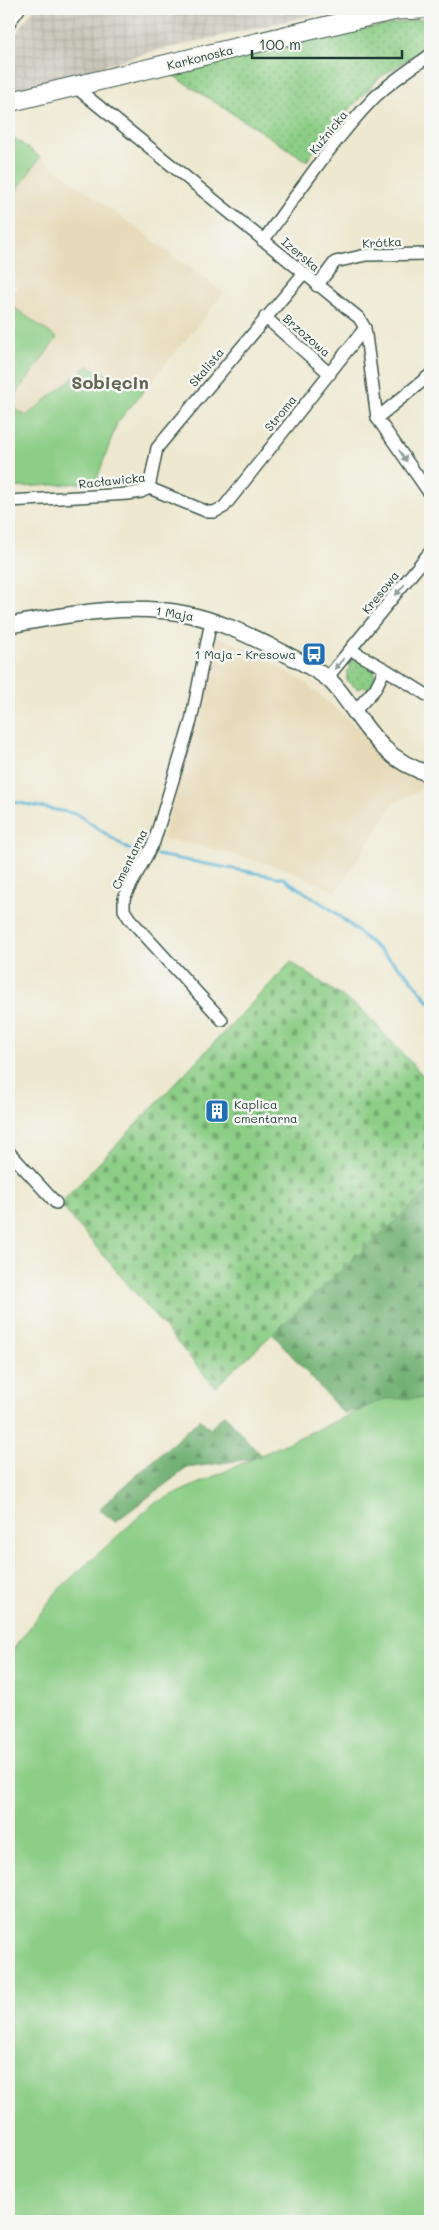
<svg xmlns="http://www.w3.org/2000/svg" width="439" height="2230" viewBox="0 0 439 2230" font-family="Mali,sans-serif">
  <defs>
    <pattern id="industrial-grid" width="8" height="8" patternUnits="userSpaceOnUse" patternTransform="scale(1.25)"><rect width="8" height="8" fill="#c8c4b8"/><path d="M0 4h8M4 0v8" fill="none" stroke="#aba99f"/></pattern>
    <pattern id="grass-dots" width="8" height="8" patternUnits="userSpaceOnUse" patternTransform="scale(1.25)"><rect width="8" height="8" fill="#8cce86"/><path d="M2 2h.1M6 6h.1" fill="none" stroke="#72a86e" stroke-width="1.8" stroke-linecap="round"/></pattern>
    <pattern id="forest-firs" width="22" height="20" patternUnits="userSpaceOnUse" patternTransform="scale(1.25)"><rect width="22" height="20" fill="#71b173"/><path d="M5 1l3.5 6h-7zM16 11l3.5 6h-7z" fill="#5c915f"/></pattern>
    <pattern id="cemetery-stones" width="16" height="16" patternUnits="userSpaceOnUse" patternTransform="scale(1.25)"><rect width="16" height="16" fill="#8cce86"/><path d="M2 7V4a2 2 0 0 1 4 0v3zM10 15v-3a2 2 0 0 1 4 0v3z" fill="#72a86e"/></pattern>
  </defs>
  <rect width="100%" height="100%" fill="#f6f6f2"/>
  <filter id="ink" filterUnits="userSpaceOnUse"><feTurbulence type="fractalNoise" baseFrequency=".02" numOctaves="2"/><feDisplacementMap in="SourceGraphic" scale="10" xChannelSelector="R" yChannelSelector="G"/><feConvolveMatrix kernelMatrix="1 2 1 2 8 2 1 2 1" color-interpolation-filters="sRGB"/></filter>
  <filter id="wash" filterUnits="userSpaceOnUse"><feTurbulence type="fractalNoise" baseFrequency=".0096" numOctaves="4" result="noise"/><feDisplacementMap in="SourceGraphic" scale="20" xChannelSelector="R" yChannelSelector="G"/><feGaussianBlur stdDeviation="1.12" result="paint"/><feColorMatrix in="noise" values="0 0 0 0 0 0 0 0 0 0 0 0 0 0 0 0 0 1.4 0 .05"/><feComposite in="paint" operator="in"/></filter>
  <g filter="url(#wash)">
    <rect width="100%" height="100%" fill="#ede8cf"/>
    <!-- built -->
    <path fill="#e7daba" d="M40,157l184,136 -73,89 -28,1 -35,-17 -62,50 -17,-11v-107l8,-11 -8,-9v-76z
      M214,635l34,14 55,32 124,105 -33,17 -58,89 -47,-22 -67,-19 -60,-13 31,-104z"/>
    <!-- industrial -->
    <path fill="url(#industrial-grid)" d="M34,9h305l-192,44 -138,40v-50z"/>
    <!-- grass -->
    <path fill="url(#grass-dots)" stroke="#56865d" d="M430,17v28l-51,33 -53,56 -19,27 -138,-88 165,-39z
      M352,660h6l15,8 3,11 -6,12 -5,-4 -8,2 -10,-9v-8l4,-5 -4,-4z"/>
    <!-- forest -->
    <path fill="url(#forest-firs)" stroke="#487754" d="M430,1168v228l-87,17 -72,-81z
      M224,1414l38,43 -75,11 -72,54 -16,-13 101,-90 10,10z"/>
    <!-- cemetery -->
    <path fill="url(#cemetery-stones)" stroke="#56865d" d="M291,962l72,49 67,72v106l-215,198 -155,-183z"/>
    <!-- park -->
    <path fill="#8cce86" stroke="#56865d" d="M9,134l31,23 -31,45z
      M12,306l45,32 -44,61 -4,-3v-85z
      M88,366l35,17 28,-1 -34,41 -21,59 -87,6v-84l17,12z
      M430,1398v823h-421v-566l49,-65 95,-86 231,-105z"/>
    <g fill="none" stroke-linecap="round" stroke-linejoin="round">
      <!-- stream -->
      <path stroke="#57b3d5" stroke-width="3" d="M9,801l68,13 51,35 12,2
        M157,855l126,23 52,34 73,63 22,28"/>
    </g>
  </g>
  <g filter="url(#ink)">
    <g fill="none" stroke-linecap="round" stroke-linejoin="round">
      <!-- minor casing -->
      <g stroke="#3e574b" stroke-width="14">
        <path id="minor" d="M9,23l10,-14
          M76,85l3,5 280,228 6,10 12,90 53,76
          M263,241c35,-48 69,-99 110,-142 17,-17 38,-30 57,-44
          M317,286l18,-24 31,-7 64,-1
          M265,317l65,57
          M377,418l53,-43
          M149,488l8,-40 146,-174
          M9,501l119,-7 13,-2 8,-4 59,24h6l10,-5 141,-179
          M211,621l-20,100 -37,121 -30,56v12l5,8 93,102
          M351,650l34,19 -10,20 -21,23
          M385,669l45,28
          M327,678l103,-126
          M9,1152l47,51"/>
      </g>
      <!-- tertiary casing -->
      <g stroke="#3e574b" stroke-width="18">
        <path id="tertiary" d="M9,625c58,-10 118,-23 177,-11 31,6 60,20 88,34 16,8 40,20 53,30 9,7 16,18 22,26 24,34 40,58 81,70"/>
      </g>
      <!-- primary casing -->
      <g stroke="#3e574b" stroke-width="21">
        <path id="primary" d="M9,102l360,-86 28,-6 24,-1"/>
      </g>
      <!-- minor -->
      <use href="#minor" stroke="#fff" stroke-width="11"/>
      <!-- tertiary -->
      <use href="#tertiary" stroke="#fff" stroke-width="15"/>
      <!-- primary -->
      <use href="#primary" stroke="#fff" stroke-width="19"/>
    </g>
    <!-- one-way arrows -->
    <defs><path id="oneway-solid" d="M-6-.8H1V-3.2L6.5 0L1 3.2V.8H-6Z" transform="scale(1.25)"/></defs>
    <g fill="#8f9e9a">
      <use href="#oneway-solid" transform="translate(403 456) rotate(56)"/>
      <use href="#oneway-solid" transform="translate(400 590) rotate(129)"/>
      <use href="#oneway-solid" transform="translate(339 664) rotate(130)"/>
    </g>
  </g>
  <!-- icons -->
  <defs>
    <g id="bus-square" transform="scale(1.25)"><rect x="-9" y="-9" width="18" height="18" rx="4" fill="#1f6fb2" stroke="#f6f6f2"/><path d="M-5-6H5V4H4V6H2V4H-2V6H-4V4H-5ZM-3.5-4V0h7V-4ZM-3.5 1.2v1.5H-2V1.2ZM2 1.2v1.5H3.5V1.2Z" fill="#fff"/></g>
    <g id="building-square" transform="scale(1.25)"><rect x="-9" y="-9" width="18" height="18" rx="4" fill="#1f6fb2" stroke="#f6f6f2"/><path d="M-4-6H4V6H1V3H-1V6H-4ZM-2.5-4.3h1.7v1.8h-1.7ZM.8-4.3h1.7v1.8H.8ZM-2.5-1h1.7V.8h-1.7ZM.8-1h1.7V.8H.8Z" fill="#fff"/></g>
  </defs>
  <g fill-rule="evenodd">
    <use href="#bus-square" x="314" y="654"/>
    <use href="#building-square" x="217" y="1111"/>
  </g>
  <g text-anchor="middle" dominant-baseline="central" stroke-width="5" stroke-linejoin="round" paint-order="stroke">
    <!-- street labels -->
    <g font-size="12" fill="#1f3d34" stroke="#f6f6f2">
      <text transform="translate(200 57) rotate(-14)">Karkonoska</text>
      <text transform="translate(328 132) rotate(-51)">Kuźnicka</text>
      <text transform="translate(382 242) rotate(-3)">Krótka</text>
      <text transform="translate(301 254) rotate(40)">Izerska</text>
      <text transform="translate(307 335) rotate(41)">Brzozowa</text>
      <text transform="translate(206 367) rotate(-50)">Skalista</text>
      <text transform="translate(280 413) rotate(-51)">Stroma</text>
      <text transform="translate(112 480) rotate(-6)">Racławicka</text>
      <text transform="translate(380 592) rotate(-51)">Kresowa</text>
      <text transform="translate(175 613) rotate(9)">1 Maja</text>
      <text transform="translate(129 859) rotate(-64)">Cmentarna</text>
    </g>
    <!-- poi labels -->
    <g font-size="12" fill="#1f3d34" stroke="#f6f6f2" text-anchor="end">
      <text x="296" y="654">1 Maja - Kresowa</text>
      <text x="234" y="1104" text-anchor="start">Kaplica<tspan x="234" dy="14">cmentarna</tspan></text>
    </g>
    <!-- district labels -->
    <g font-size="18" font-weight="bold" fill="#656753" stroke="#f6f6f2">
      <text x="110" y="382">Sobięcin</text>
    </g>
  </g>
  <!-- margin -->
  <rect width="439" height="2230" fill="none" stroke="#f6f6f2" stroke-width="30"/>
  <!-- scale -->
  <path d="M252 50v8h150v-8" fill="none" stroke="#1f3d34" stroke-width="2.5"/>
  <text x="259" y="50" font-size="15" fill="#1f3d34" stroke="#f6f6f2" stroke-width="4" paint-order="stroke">100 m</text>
</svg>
